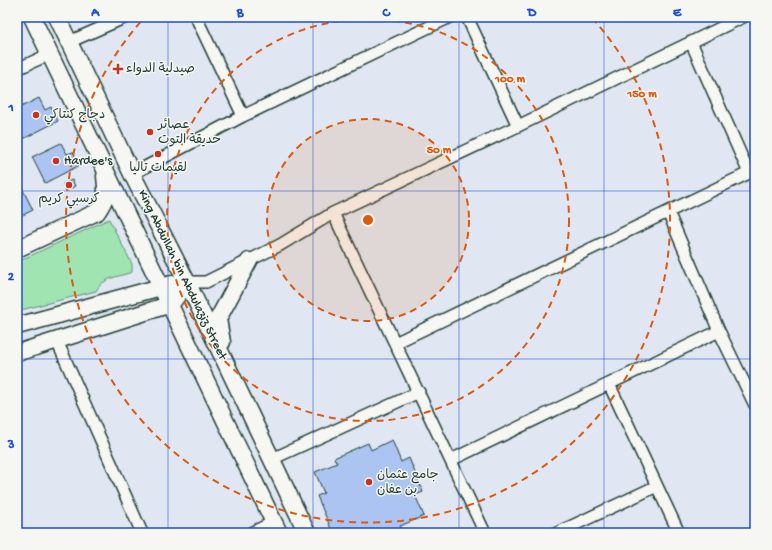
<svg xmlns="http://www.w3.org/2000/svg" width="772" height="550" viewBox="0 0 772 550" font-family="'Gochi Hand','Playpen Sans Arabic',sans-serif">
  <rect width="100%" height="100%" fill="#e0e7f2"/>
  <filter id="ink" filterUnits="userSpaceOnUse"><feTurbulence type="fractalNoise" baseFrequency=".025" numOctaves="2"/><feDisplacementMap in="SourceGraphic" scale="8" xChannelSelector="R" yChannelSelector="G"/><feConvolveMatrix kernelMatrix="1 2 1 2 8 2 1 2 1" color-interpolation-filters="sRGB"/></filter>
  <g filter="url(#ink)">
    <!-- green -->
    <path fill="#9fe4b1" stroke="#5f9072" d="M109,219l23,45v8c-13,5 -29,5 -36,19l-79,20v-49z"/>
    <!-- building -->
    <path fill="#abc4f1" stroke="#1f3d34" d="M39,98l6,12 6,-3 7,14 -35,18 -6,-12v-18z
      M61,143l6,11 6,-2 7,13 -35,18 -13,-26z
      M17,178l16,32 -16,8z
      M72,180l3,6 -9,5 -3,-7z
      M392,440l9,22 8,-4 14,34 -8,3 9,21 -24,10 3,7h-61l-2,-5 -8,3 -15,-35 7,-3 -9,-21 22,-9 -3,-5 34,-15 3,7z"/>
    <g fill="none" stroke-linecap="round" stroke-linejoin="round">
      <!-- street casing -->
      <g stroke="#1f3d34" stroke-width="14">
        <path id="street" d="M196,17l47,99
          M467,17l51,109
          M69,42l57,-25
          M691,42l58,131
          M17,69l33,-15
          M132,174l111,-58 207,-99
          M668,212l51,119 36,74
          M333,213l152,320
          M187,282h19l74,-37 53,-32 185,-87 225,-109
          M57,341l85,192
          M395,343l360,-173
          M609,384l70,149
          M272,459l147,-67
          M451,460l268,-129
          M251,533l23,-11
          M557,533l100,-47"/>
      </g>
      <!-- secondary casing -->
      <g stroke="#1f3d34" stroke-width="19">
        <path id="secondary" d="M32,17l247,516
          M57,17l75,157 55,108 120,251
          M17,249l80,-37c10,-14 10,-20 8,-36
          M17,326l155,-42
          M222,342l-4,-23 31,-58
          M17,353l154,-49 16,-22"/>
      </g>
      <!-- street -->
      <use href="#street" stroke="#f6f6f2" stroke-width="11"/>
      <!-- secondary -->
      <use href="#secondary" stroke="#f6f6f2" stroke-width="16"/>
    </g>
  </g>
  <!-- grid -->
  <path fill="none" stroke="#1d4ed8" stroke-width="1" stroke-opacity="0.55" d="M168,17v516M313,17v516M459,17v516M604,17v516M17,191h738M17,359h738"/>
  <!-- distance rings -->
  <circle cx="368" cy="220" r="101" fill="#de580e" fill-opacity=".12"/>
  <g fill="none" stroke="#de580e" stroke-width="2" stroke-dasharray="7 5">
    <circle cx="368" cy="220" r="101"/>
    <circle cx="368" cy="220" r="201"/>
    <path d="M592 18A302 302 0 1 1 144 18"/>
  </g>
  <!-- markers -->
  <g fill="#c8321e" stroke="#f6f6f2" stroke-width="1.5">
    <path d="M116 63h4v4h4v4h-4v4h-4v-4h-4v-4h4z"/>
    <circle cx="36" cy="115" r="4"/>
    <circle cx="150" cy="132" r="4"/>
    <circle cx="158" cy="154" r="4"/>
    <circle cx="56" cy="161" r="4"/>
    <circle cx="69" cy="185" r="4"/>
    <circle cx="369" cy="482" r="4"/>
  </g>
  <g text-anchor="middle" dominant-baseline="central" stroke-width="3" stroke-linejoin="round" paint-order="stroke">
    <!-- poi labels -->
    <g font-size="13" fill="#1f3d34" stroke="#f6f6f2" text-anchor="start">
      <text x="126" y="69">صيدلية الدواء</text>
      <text x="44" y="115">دجاج كنتاكي</text>
      <text x="158" y="125">عصائر<tspan x="158" dy="15">حديقة التوت</tspan></text>
      <text x="64" y="161">Hardee's</text>
      <text x="158" y="168" text-anchor="middle">لقيمات تاليا</text>
      <text x="69" y="199" text-anchor="middle">كرسبي كريم</text>
      <text x="377" y="475">جامع عثمان<tspan x="377" dy="15">بن عفان</tspan></text>
    </g>
    <!-- street labels -->
    <g font-size="13" fill="#1f3d34" stroke="#f6f6f2">
      <text transform="translate(182 275) rotate(64)">King Abdullah bin Abdulaziz Street</text>
    </g>
  </g>
  <circle cx="368" cy="220" r="6" fill="#de580e" stroke="#f6f6f2" stroke-width="2"/>
  <g font-size="12" text-anchor="middle" font-weight="bold" fill="#de580e" stroke="#f6f6f2" stroke-width="3" stroke-linejoin="round" paint-order="stroke">
    <text x="510" y="82">100 m</text>
    <text x="642" y="97">150 m</text>
    <text x="439" y="153">50 m</text>
  </g>
  <!-- margin -->
  <rect width="772" height="550" fill="none" stroke="#f6f6f2" stroke-width="44"/>
  <rect x="22" y="22" width="728" height="506" fill="none" stroke="#1d4ed8" stroke-width="1.5"/>
  <g font-size="13" text-anchor="middle" font-weight="bold" fill="#1d4ed8">
    <text x="95" y="16">A</text>
    <text x="240" y="16">B</text>
    <text x="386" y="16">C</text>
    <text x="532" y="16">D</text>
    <text x="677" y="16">E</text>
    <text x="11" y="111">1</text>
    <text x="11" y="280">2</text>
    <text x="11" y="448">3</text>
  </g>
</svg>
